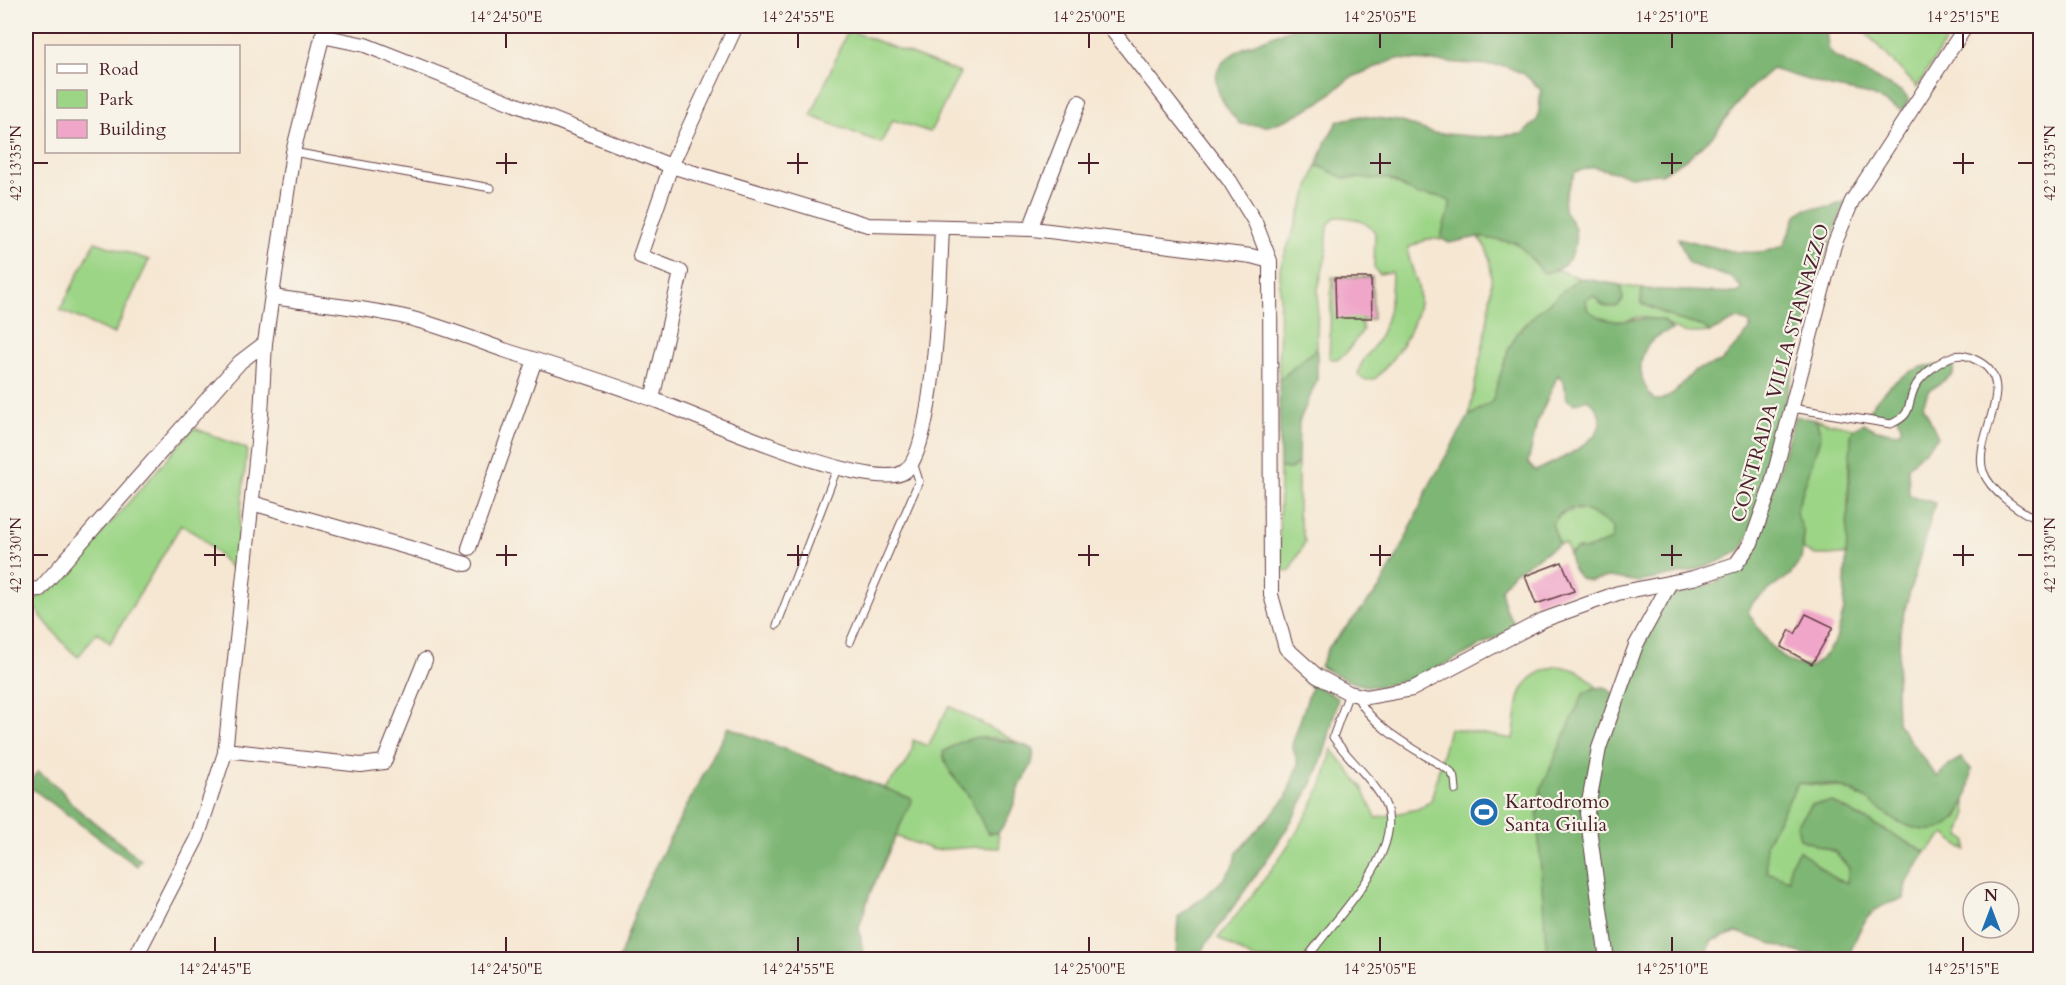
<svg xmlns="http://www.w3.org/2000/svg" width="2066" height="985" viewBox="0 0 2066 985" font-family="Cardo,serif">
  <rect width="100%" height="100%" fill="#f7f3e8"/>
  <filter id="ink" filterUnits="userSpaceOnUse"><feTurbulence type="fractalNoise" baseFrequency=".0167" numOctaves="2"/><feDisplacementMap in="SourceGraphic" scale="12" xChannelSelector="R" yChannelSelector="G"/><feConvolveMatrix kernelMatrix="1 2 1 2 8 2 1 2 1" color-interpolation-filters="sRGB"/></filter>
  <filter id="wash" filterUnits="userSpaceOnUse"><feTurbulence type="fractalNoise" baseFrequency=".008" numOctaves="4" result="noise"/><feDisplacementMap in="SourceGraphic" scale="24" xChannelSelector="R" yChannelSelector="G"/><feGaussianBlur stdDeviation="1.35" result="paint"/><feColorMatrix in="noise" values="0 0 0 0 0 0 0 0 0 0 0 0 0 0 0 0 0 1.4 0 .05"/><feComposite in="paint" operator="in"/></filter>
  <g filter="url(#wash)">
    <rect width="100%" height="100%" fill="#f6e7d3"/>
    <!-- green -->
    <path fill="#9dd587" stroke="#747a59" stroke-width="1.5" d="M1891,26h64l-38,61 -54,-57 21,2z
      M848,30l112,43 -30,59 -37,-12 -12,23 -70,-27z
      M1317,165l27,13 45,1 29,16 20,1 12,5c2,14 -9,23 -8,38h-15l-19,9c0,17 10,30 11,45 3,28 -26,68 -44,86l-11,1 -6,-5c1,-14 15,-25 21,-37 10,-21 13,-44 13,-66l-13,2 -5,-6 1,-36c-12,-13 -23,-15 -40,-15l-7,8 -2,31 -8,33 -1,59 -38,32 1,-112z
      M1478,237l39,6 27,29 15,-2 20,8 -41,34 -38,69 -8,21 -23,14c6,-42 31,-123 19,-163 -1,-5 -7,-11 -10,-16z
      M95,242l54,18 -35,74 -54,-24z
      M1332,277h40l1,42 -12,1 2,10 -17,23 -9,7 -8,-2z
      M1620,285l22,4 -1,14 35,16 28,8 6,5c-19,2 -33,3 -47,-12l-26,-3 -16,6 -24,-6 -10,-8 -1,-10 8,-3 8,9 21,-6z
      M1816,420l38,8 -5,35 -2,92h-31l-13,-5 1,-17 -8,-21 25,-77z
      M194,428l53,21 -12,123 -34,-35 -20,-12 -71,118 -13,-11 -19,25c-17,-13 -33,-38 -49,-55l21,-11 14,-15z
      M1298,463v51l7,28 -15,29h-4l-4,-3 -3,-13 1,-87 11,1z
      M1588,509l26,19 -2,12 -27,10 -8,-1 -8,5 -4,-10h-6l-7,-20c9,-14 21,-14 36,-15z
      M1557,666c19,2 29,8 41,23l-37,270h-308l-35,-21c36,-44 79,-98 102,-149 6,-12 9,-27 12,-40l30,38 14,31 42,-9 13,-8 18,-73 64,11c7,-40 0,-60 44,-73z
      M949,706l69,37 -25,-6 -43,36 20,24 18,36h10l2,15 -24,-1 -42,3 -39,-14 17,-37 -28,-11c15,-16 29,-25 29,-48l15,6z
      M1798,783l46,5 29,15 25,19 59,-4 8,-16 2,11 -7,21 7,6 -1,11 -21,-17 -19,18 -94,-50 -32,37 35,13 14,16 -2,15 -15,-6 -43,3 -23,-8v-29z"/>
    <!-- forest -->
    <path fill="#7eb674" stroke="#646a50" stroke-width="1.5" fill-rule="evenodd" d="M1297,26h541l-12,7 3,17 6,7 66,34 8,8 -7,12 -31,-16 -40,-8 -59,-18 -25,22 -34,45 -24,21 -28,17 -29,2 -39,-9 -18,5c-4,12 -12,23 -11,36 1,8 9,13 11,21 3,24 -8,40 -31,44l-27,-30 -39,-6 -29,6 -7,-4c-2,-15 10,-24 8,-38l-12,-5 -20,-1 -29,-16 -45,-1 -27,-13 9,-24 12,-20 23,-5 38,5 34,12 49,4 41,-3 15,-15 3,-29 -17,-16 -19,-8 -109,-7 -46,19 -30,24 -32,17 -20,7 -28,-2c-60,-66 5,-75 57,-98z
      M1846,201l-27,68 -65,257 -13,24 -23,12 -29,10 -50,10 -30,-5 -19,4 -10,-3 -8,-10 -3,-14 8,-5 8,1 27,-10 1,-12c-19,-15 -43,-33 -61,-4l7,20 -46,29 -12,16 4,19 11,19c-36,18 -109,64 -149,59 -17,-3 -32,-11 -47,-20l9,-19 50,-58 23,-42 28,-63 39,-68 23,-14 16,-52 10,-18 20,-20 41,-34 41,7 3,14 -5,7c-12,3 -16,-1 -24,-10l-8,3 1,10c26,22 46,6 76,11l9,10c-35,10 -40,44 -18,70h7l14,-8 20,-22 26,-8 29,-32v-7l-13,-4 -27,13 -6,-5 -28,-8 -35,-16 1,-14 95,4 6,-4 -11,-11 -43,-14 -11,-26c34,8 73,24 106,7l12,-29 9,-7 26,-2zM1558,375l6,7 3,17 7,5 13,-5c42,33 -26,60 -52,72l-7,-8 9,-41z
      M1317,348v32l-18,42 -1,41 -7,6 -11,-1 -1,-88z
      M1926,366h28l-1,8 -25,18 -5,13 15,32 -30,30 1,28 26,8 -34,120 -5,68 1,32 40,54 13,-13 11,-6 10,11c-3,45 -24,77 -72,53 -19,-10 -34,-28 -55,-34 -14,-5 -32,-4 -46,-5l-32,60 1,29 22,8 1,-16 9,-14 33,27 15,6 2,-15 -14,-16 -35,-13 -3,-14 15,-21 20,-2 94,50 -20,31 -2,16c-38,8 -41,23 -55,56l-46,-1 -66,-22 -26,9 -5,18h-98l-21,-142 14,-70 21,-55 42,-95 53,-15 28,-17 16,-37 34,-112 21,4 5,15 -25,77 8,21 -3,27 -11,15 -36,26 -6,11c16,25 31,54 63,55l15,-13 10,-15 8,-29 7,-175 3,-7 9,-5 13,7 22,3 4,-6 -5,-12 -32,1c16,-24 34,-43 61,-50z
      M1305,680l33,18c-7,28 -12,57 -25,83 -28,59 -71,112 -108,165l-5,13h-24l2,-42c19,-17 56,-37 59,-65l49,-54 12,-34 -6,-19 19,-57z
      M1605,687l10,8 -31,118 20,146h-57l-10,-144 4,-26 42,-95 11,-6z
      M728,727l184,72 -43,97 -10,32 5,31h-245l24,-69z
      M977,737l41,6 15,6c2,16 -6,22 -12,35 -8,20 -9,31 -23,49h-10c-7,-11 -11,-22 -17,-33 -9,-17 -26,-28 -28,-48l17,-10z
      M38,771l22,18 14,17 67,54 -4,6 -107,-79 3,-10z"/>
    <g id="blocks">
      <!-- building -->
      <path fill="#f0a6c9" d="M1335,278h36l1,40h-36z
        M1562,562l12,29 -38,13 -11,-28z
        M1806,614l27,13 -21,37 -31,-17 9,-17 5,4z"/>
    </g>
  </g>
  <g filter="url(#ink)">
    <use href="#blocks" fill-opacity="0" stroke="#643d44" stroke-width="1.5"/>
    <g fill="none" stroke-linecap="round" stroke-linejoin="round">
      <!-- service casing -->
      <g stroke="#643d44" stroke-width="9">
        <path id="service" d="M293,152l198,36
          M1792,408l99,16c22,-10 15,-16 23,-35 5,-12 22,-25 34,-31 11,-5 19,-3 30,3 43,23 -6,76 5,110 7,21 38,41 57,50
          M777,625l61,-159
          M850,642l69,-161 -6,-19
          M1356,695c17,35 62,55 94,76l5,8 1,11
          M1306,960c25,-39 98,-104 80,-154 -9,-23 -39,-48 -53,-69l16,-44"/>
      </g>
      <!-- minor casing -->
      <g stroke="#643d44" stroke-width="16">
        <path id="minor" d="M1109,26l121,155 25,41 15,39 1,334 15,53 31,28 32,17 18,4 45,-8 131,-69 75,-27 75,-15 43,-14 15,-21 20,-56 63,-242 18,-44 114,-175
          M322,36l43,9 306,121 197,59 165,4 218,27 19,5
          M1030,229l49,-127
          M273,297c44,7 92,10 136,21 32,8 64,21 95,32 50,16 100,31 148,49 41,15 219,95 252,73 32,-21 36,-203 38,-245
          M652,399l29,-127 -41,-16 31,-90 65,-140
          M252,503l214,61
          M469,548l66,-188
          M26,590l14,-1 200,-227 25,-19
          M225,750l136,15 23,-3 41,-102
          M134,960l63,-122 28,-85 36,-339 4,-71 28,-191 32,-126
          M1607,960l-20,-147 12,-65 37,-103 34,-62"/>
      </g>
      <!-- service -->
      <use href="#service" stroke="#fff" stroke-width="7"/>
      <!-- minor -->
      <use href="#minor" stroke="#fff" stroke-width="14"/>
    </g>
  </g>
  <!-- ticks -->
  <path fill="none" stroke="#4a1f2b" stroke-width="2" d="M506,33v15M798,33v15M1089,33v15M1380,33v15M1672,33v15M1963,33v15M506,153v21M798,153v21M1089,153v21M1380,153v21M1672,153v21M1963,153v21M33,163h15M496,163h21M787,163h21M1078,163h21M1370,163h21M1661,163h21M1953,163h21M2018,163h15M215,545v21M506,545v21M798,545v21M1089,545v21M1380,545v21M1672,545v21M1963,545v21M33,555h15M204,555h21M496,555h21M787,555h21M1078,555h21M1370,555h21M1661,555h21M1953,555h21M2018,555h15M215,937v15M506,937v15M798,937v15M1089,937v15M1380,937v15M1672,937v15M1963,937v15"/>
  <!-- icons -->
  <defs>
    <g id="stadium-disc" transform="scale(1.5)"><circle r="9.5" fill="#1f6fb2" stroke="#f7f3e8"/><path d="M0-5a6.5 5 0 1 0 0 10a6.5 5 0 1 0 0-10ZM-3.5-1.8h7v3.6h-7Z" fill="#fff"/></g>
  </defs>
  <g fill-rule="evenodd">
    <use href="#stadium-disc" x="1484" y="812"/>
  </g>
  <g text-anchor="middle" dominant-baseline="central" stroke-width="4.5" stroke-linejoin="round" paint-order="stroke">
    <!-- street labels -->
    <g font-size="20" fill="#4a1f2b" stroke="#f7f3e8">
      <text transform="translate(1780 373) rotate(-74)">CONTRADA VILLA STANAZZO</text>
    </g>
    <!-- poi labels -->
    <g font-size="20" fill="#4a1f2b" stroke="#f7f3e8" text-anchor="start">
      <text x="1505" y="801">Kartodromo<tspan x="1505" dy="23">Santa Giulia</tspan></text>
    </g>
  </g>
  <!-- margin -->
  <rect width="2066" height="985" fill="none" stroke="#f7f3e8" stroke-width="66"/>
  <!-- legend -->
  <rect x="45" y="45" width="195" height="108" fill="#f7f3e8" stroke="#b29e9c" stroke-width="1.5"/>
  <rect x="57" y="64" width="30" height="9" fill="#ffffff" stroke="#b29e9c" stroke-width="1.5"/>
  <text x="99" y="75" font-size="18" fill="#4a1f2b">Road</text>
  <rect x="57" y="90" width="30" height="18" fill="#9dd587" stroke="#b29e9c" stroke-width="1.5"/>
  <text x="99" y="105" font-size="18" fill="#4a1f2b">Park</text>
  <rect x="57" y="120" width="30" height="18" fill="#f0a6c9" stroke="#b29e9c" stroke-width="1.5"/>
  <text x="99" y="135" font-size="18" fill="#4a1f2b">Building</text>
  <!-- north arrow -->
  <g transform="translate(1991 910)"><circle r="28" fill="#f7f3e8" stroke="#b29e9c" stroke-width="1.5"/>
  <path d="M0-4.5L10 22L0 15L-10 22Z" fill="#1f6fb2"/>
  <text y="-9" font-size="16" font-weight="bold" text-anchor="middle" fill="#4a1f2b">N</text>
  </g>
  <rect x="33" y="33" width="2000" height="919" fill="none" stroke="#4a1f2b" stroke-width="2"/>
  <g font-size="15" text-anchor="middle" fill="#4a1f2b">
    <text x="506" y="22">14°24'50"E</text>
    <text x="798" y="22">14°24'55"E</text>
    <text x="1089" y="22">14°25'00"E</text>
    <text x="1380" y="22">14°25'05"E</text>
    <text x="1672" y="22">14°25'10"E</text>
    <text x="1963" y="22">14°25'15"E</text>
    <text transform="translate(16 163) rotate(-90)" y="5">42°13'35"N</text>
    <text transform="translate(2050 163) rotate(-90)" y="5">42°13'35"N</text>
    <text transform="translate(16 555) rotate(-90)" y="5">42°13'30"N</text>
    <text transform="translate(2050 555) rotate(-90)" y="5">42°13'30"N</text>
    <text x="215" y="974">14°24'45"E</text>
    <text x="506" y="974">14°24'50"E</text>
    <text x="798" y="974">14°24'55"E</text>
    <text x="1089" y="974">14°25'00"E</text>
    <text x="1380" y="974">14°25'05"E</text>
    <text x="1672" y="974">14°25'10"E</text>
    <text x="1963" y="974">14°25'15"E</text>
  </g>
</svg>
